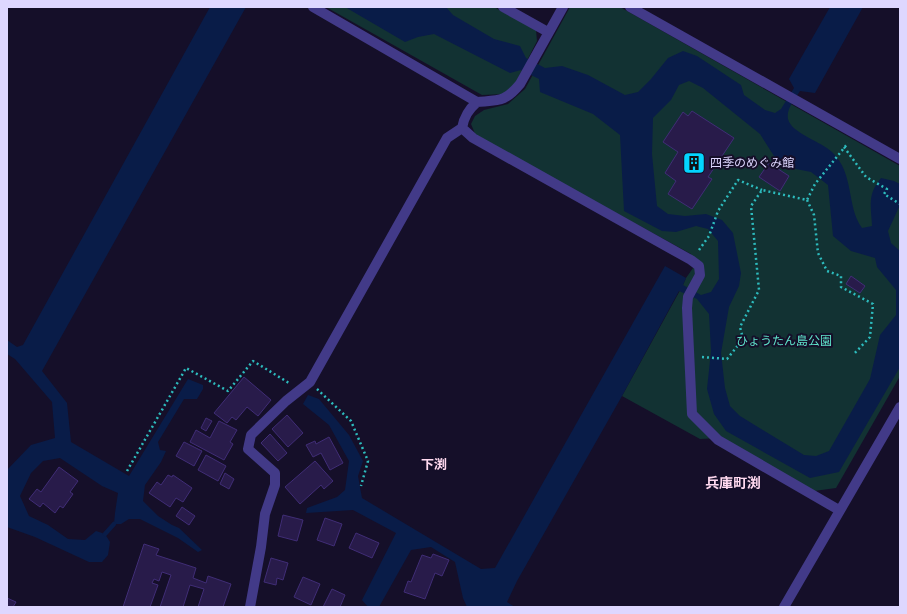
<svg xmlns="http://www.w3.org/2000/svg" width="907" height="614" viewBox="0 0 907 614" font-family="'Source Sans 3','Noto Sans JP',sans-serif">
  <rect width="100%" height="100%" fill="#150f29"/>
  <!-- green -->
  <path fill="#123233" d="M326,7h168l42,23 1,11 -21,41 -11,12 -23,1z
    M570,7h50l280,159v210l-64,112 -22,3 -94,-53 -20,1 -78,-43 61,-111 3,-7 7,-10 -2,-14 -215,-118 -5,-12 4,-8 9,-6 24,-6 17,-15z"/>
  <!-- water -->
  <path fill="#091c48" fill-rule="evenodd" d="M210,7h36l-204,364 25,32 4,39 58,34 59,-97 15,6v4l-6,10h-13l-26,43 2,8 6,1 -5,11 -16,23 -2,16 15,15 14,9 7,3 23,22 -4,2 -20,-14 -38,-19h-11l-8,5h-7l1,-11 3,-20 -16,-7 -42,-28 -17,3 -12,12 -11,23 9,20 19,9 20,14 17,1 11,-9 9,3 5,8 -2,13 -6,7h-13l-54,-25 -28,-10v-57l24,-25 24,-7 -3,-36 -37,-43 -8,-5v-14l10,7 6,-2z
    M345,7h101l7,8 41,24 26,7 6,12 19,10 17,-2 26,9 37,20 13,-3 13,-13 17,-21 15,-7 14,5 44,29 3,10 21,15 10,3 6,-4 13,-21 -5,-9 41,-72h33l-48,86 -15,-2c-5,8 -14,18 -12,28 3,14 34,23 44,33 23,22 14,54 30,76l10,-2c-1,-21 -5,-31 9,-48l13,3 6,3v21l-12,26 3,12 9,8v116l-61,105 -29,6 -84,-47 -12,-17 -7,-25 4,-38 -2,-37 -12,-15 -18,-8 -57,105 -105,185 -10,21 8,5h-48l-4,-9 -8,-36 -24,-15 -20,3 -32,57h-11l-6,-7 34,-67 -43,-23 -47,3 1,-5 30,-11 8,-7 4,-29 -20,-36 -26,-21 5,-9 11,4 30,36 14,26 -5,15 4,22 119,71 14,-1 170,-302 21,12 -3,7 18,10 10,-3 8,-13 -1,-38 -10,-12 -12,-3 -20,6 -14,-1 -38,-20 -4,-76 -27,-21 -53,-22 -1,-13 -18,-9 -11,3 -76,-39 -16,3 -13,5zM689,81l14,7 57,46 14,22 22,13 15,3 17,13 5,51 18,15 24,7 2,9 19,23v25l-16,20 -10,44 -41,72 -13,5 -12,-1 -64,-39 -10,-10 -5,-18 -4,-35 8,-46 10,-21 2,-13 -8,-40 -11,-13 -16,-6 -21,2 -17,-2 -11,-8 -5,-52 1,-36 18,-18 8,-15z"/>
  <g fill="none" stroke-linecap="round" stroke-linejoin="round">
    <!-- stream -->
    <path stroke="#091c48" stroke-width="4.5" d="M105,534l9,-10"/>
  </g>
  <!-- building -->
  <path fill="#281b4a" stroke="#402d76" d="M692,111l42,27 -26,39 4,2 -20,30 -24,-15 8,-13 -11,-8 13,-21 -15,-10 20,-30 5,4z
    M769,163l20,13 -9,15 -21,-14z
    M851,276l14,10 -5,7 -14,-9z
    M244,377l27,23 -13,16 -11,-9 -11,13 -4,-3 -5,6 -13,-10z
    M287,415l16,18 -15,14 -16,-18z
    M206,418l6,3 -6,10 -5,-3z
    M219,421l18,9 -7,12 3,2 -9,16 -34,-18 6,-12 14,8z
    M270,434l17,19 -9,8 -17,-18z
    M329,437l14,26 -13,7 -9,-17 -8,4 -7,-12 9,-4 1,3z
    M184,442l18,9 -8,15 -18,-10z
    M206,455l20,11 -8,15 -20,-11z
    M315,461l18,20 -9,8 -3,-4 -21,19 -15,-17z
    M59,467l19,14 -8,11 3,2 -10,14 -3,-2 -5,7 -12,-10 -3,4 -11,-8 8,-10 4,3z
    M225,473l9,6 -5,10 -9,-5z
    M168,475l4,2 1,-2 19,13 -9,14 -7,-4 -6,9 -21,-14 8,-11 4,3z
    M182,507l13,9 -6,9 -13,-9z
    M283,515l20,5 -6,21 -19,-5z
    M325,518l17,6 -8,22 -17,-6z
    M356,533l23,10 -7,15 -23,-10z
    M144,544l15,5 -3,6 40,13 -3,10 13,5 2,-7 23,8 -8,23h-25l6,-18 -14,-4 -7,22h-23l11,-32 -9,-3 -3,9 -5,-2 -2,4 6,2 -8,22h-27z
    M433,554l16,6 -7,16 -7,-3 -10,26 -21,-7 4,-11 3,1 11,-27 9,3z
    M271,558l17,5 -5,17 -6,-2 -1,7 -12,-3z
    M303,577l17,7 -9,21 -17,-8z
    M332,589l13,6 -5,12h-17z
    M7,598l9,4 -3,5h-6z"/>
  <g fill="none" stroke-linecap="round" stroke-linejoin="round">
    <!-- path -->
    <path stroke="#2dbbbd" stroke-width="2.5" stroke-dasharray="2 3" stroke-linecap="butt" d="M844,147l22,30 21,12 -3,5 16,10
      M807,200l7,15 4,38 9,18 14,5v11l32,17 -3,33 -17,18
      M699,250l10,-14 9,-25 20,-31 24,10
      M702,357l25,2 16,-20 -3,-12 19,-37 -8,-84 11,-16 45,10 8,-16 33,-41
      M317,389l34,32 17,40 -7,25
      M127,471l59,-103 42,23 25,-30 36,22"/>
    <!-- minor -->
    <path stroke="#423a88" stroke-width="10" d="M313,7l164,95c23,-2 28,0 43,-18l43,-77
      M503,7l45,25
      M630,7l270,152
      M462,128l11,10 218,122 8,6 1,9 -12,22 -1,11 5,106 26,26 121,70
      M250,607l11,-60 4,-33 10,-29v-12l-27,-24 3,-14 35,-34 24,-19 137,-244 15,-10c2,-11 6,-18 15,-26
      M784,607l116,-200"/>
  </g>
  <!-- icons -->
  <defs>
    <g id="building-square" transform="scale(1.15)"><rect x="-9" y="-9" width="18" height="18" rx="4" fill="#03d5ff" stroke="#150f29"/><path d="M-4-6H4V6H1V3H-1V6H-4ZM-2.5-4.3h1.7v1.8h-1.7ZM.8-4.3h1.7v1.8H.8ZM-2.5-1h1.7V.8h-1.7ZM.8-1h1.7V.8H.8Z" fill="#111"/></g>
  </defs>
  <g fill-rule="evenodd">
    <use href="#building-square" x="694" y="163"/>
  </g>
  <g text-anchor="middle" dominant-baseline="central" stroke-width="4" stroke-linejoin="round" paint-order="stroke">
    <!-- poi labels -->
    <g font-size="12" fill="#ded7ff" stroke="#150f29" text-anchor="start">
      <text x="710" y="163">四季のめぐみ館</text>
    </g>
    <!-- park labels -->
    <g font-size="12" fill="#5fe3cb" stroke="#150f29">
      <text x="784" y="341">ひょうたん島公園</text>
    </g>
    <!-- neighbourhood labels -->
    <g font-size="13" font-weight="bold" fill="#ffd9ef" stroke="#150f29">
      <text x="434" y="465">下渕</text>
    </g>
    <!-- quarter labels -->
    <g font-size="14" font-weight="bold" fill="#ffd9ef" stroke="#150f29">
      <text x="733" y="484">兵庫町渕</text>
    </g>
  </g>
  <!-- border -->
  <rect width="907" height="614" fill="none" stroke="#ded7ff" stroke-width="16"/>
</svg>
